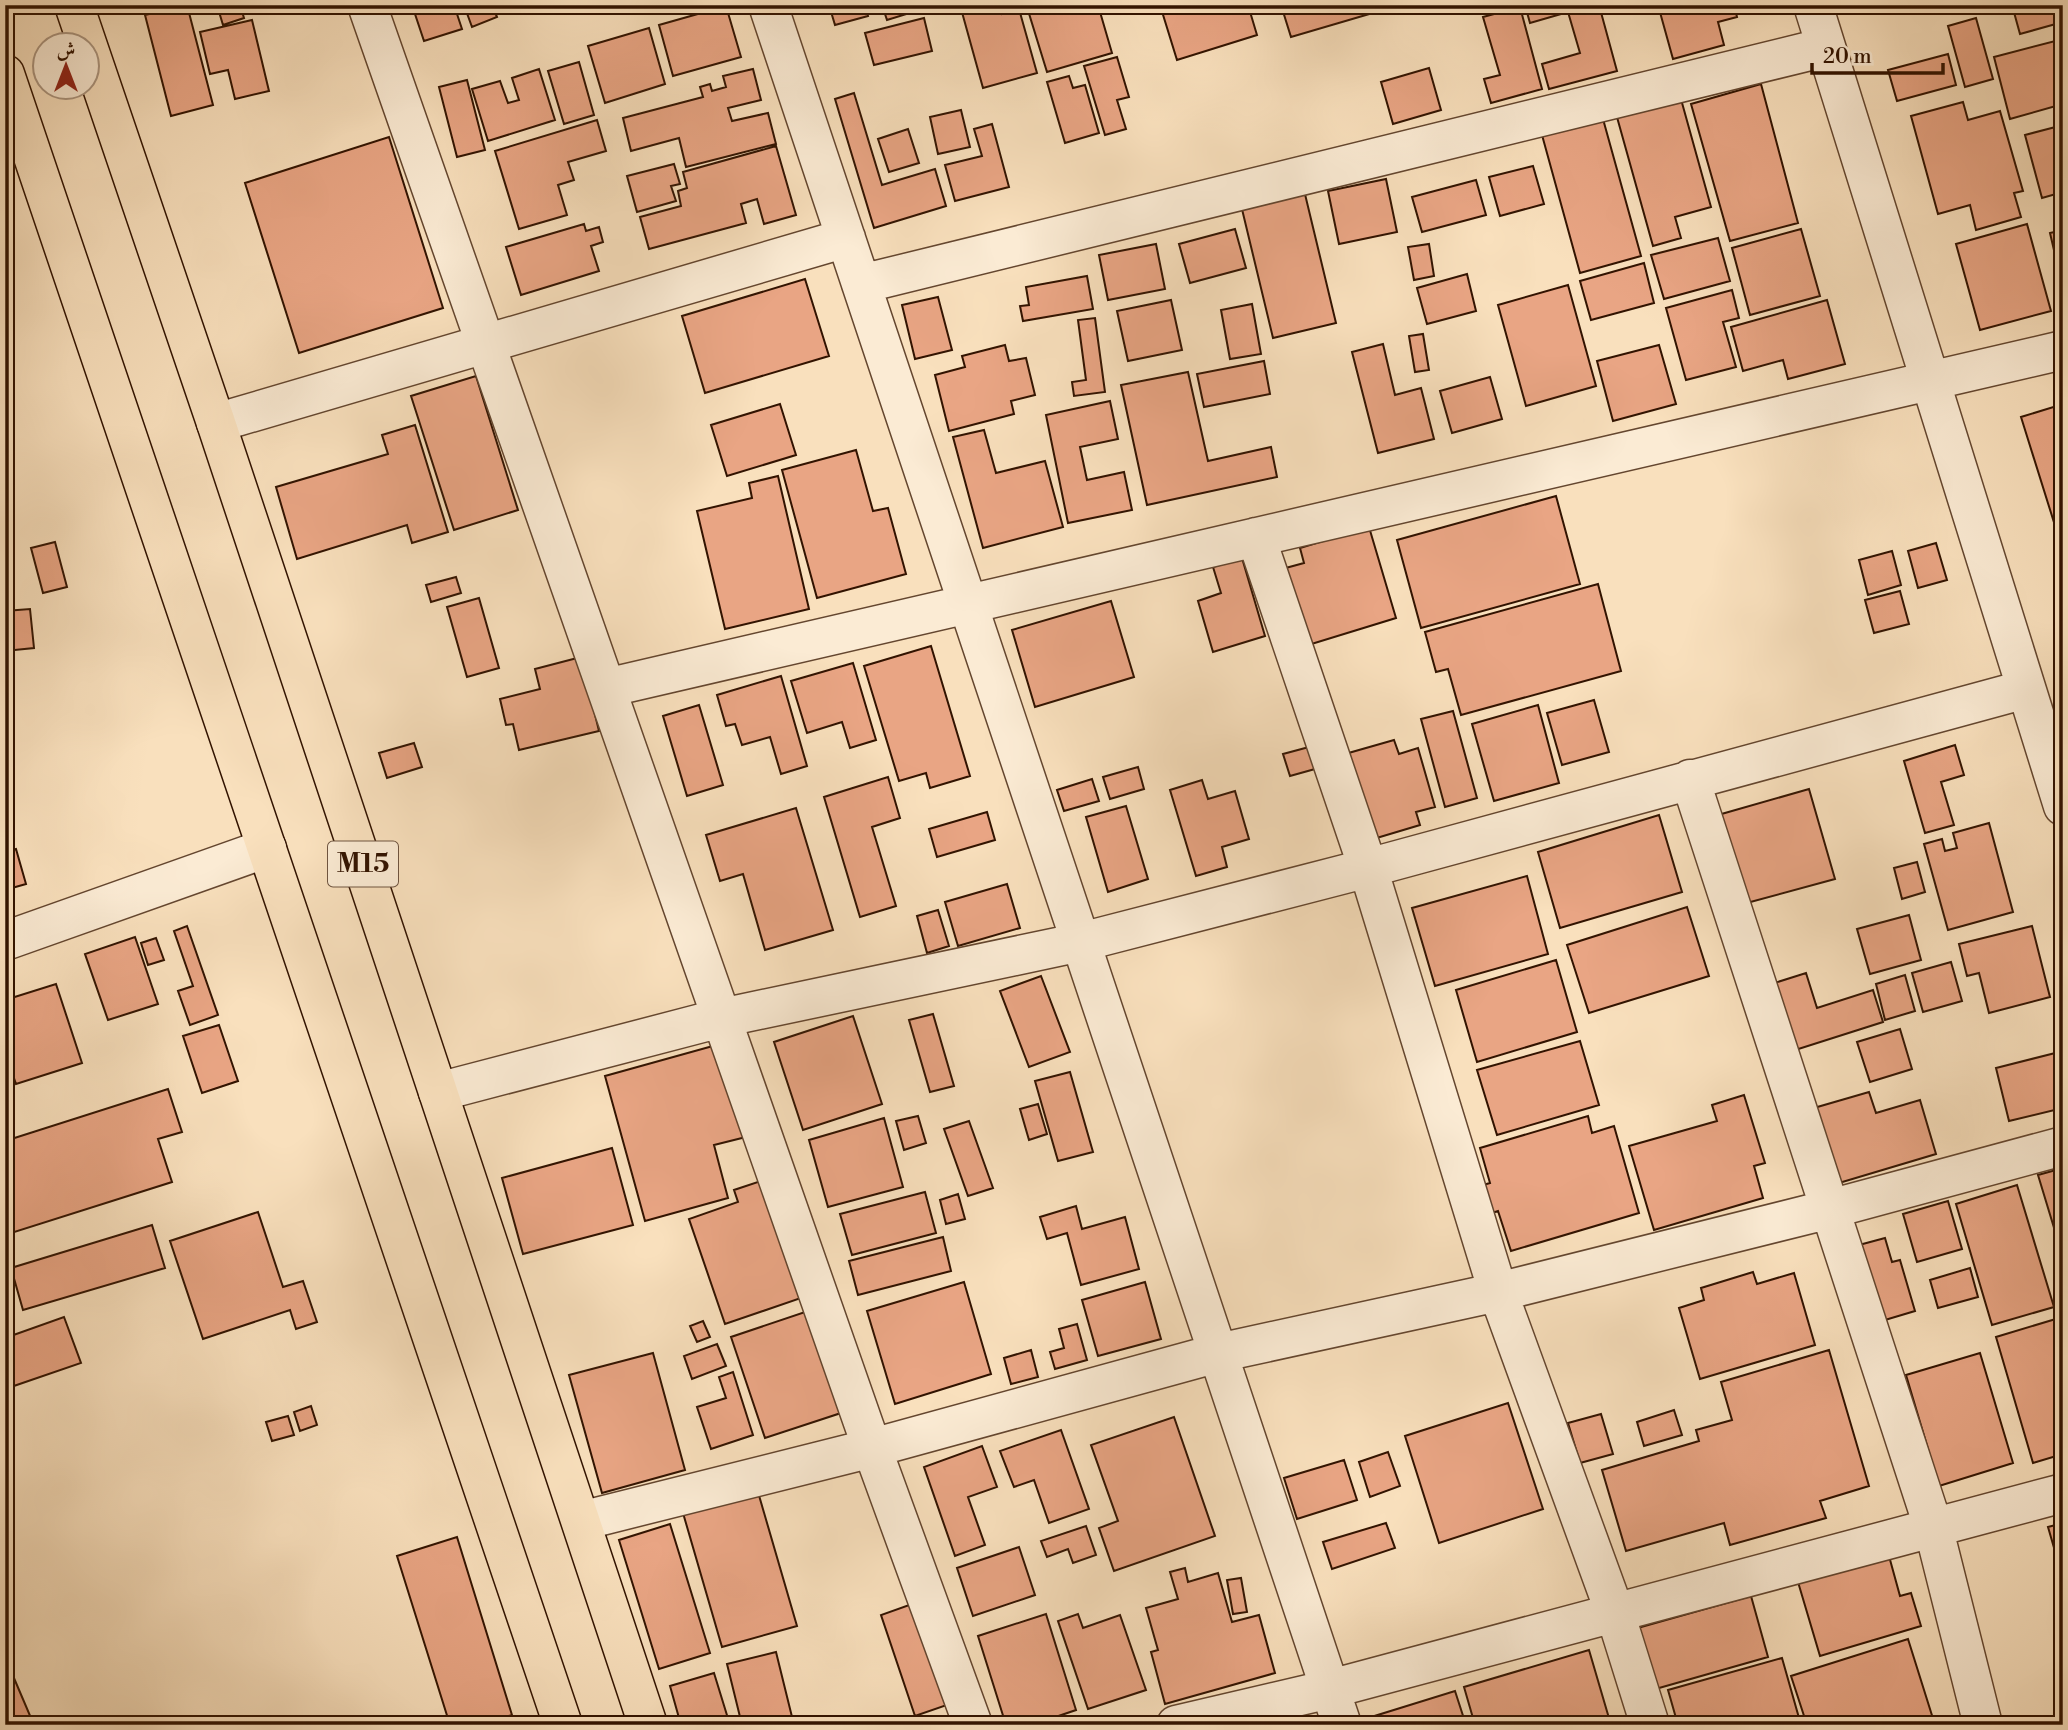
<svg xmlns="http://www.w3.org/2000/svg" width="2068" height="1730" viewBox="0 0 2068 1730" font-family="'Libre Bodoni',Amiri,serif">
  <rect width="100%" height="100%" fill="#f9e0bd"/>
  <filter id="stains"><feTurbulence type="fractalNoise" baseFrequency=".00286" numOctaves="4"/><feColorMatrix values="0 0 0 0 .2 0 0 0 0 .09 0 0 0 0 .02 0 0 0 .5 -.17"/></filter>
  <radialGradient id="worn" r=".72"><stop offset=".6" stop-color="#630" stop-opacity="0"/><stop offset="1" stop-color="#630" stop-opacity=".3"/></radialGradient>
  <!-- building -->
  <path fill="#e9a584" stroke="#321300" stroke-width="2" d="M187,5l26,100 -42,11 -26,-101z
    M217,5h23l4,13 -21,7z
    M412,5h42l8,24 -38,12z
    M464,5h28l5,12 -25,10z
    M829,5h36l3,11 -33,9z
    M882,5h39l2,4 -36,11z
    M960,5h40l2,9 17,-5 18,64 -54,15z
    M1032,5h66l14,48 -65,19 -20,-65z
    M1160,5h34l2,7 20,-7h32l9,30 -80,25z
    M1281,5h119l-109,32z
    M1525,5h74l18,66 -68,18 -7,-25 38,-11 -12,-41 -38,11z
    M1658,5h76l3,12 -19,5 6,23 -51,14z
    M2012,5h51v17l-43,12z
    M726,6l15,51 -68,19 -14,-51z
    M1520,7l22,82 -51,14 -7,-24 16,-4 -17,-58z
    M924,18l8,33 -58,14 -9,-32z
    M1976,18l17,61 -28,8 -17,-61z
    M252,20l17,71 -34,8 -7,-29 -18,4 -10,-42z
    M649,28l16,56 -60,19 -17,-57z
    M2063,39v65l-53,15 -16,-62z
    M1948,54l8,31 -59,16 -9,-31z
    M1117,57l12,40 -12,3 9,29 -21,6 -21,-69z
    M579,62l15,53 -30,9 -16,-53z
    M1429,68l12,42 -48,14 -12,-42z
    M539,69l16,51 -67,21 -16,-52 28,-8 8,22 11,-3 -7,-22z
    M753,69l8,31 -33,8 4,13 36,-8 8,31 -90,23 -7,-29 -48,13 -8,-33 80,-21 -3,-10 10,-3 2,7 14,-4 -3,-11z
    M1069,76l4,12 12,-3 14,48 -34,10 -18,-61z
    M467,80l18,70 -28,7 -18,-70z
    M1761,84l37,139 -68,18 -39,-137z
    M1679,92l32,115 -36,10 6,21 -28,8 -38,-136z
    M854,93l28,92 53,-16 11,37 -72,22 -39,-129z
    M1963,102l5,18 32,-9 23,80 -9,2 7,24 -45,13 -6,-25 -32,9 -27,-98z
    M961,110l9,37 -32,7 -8,-37z
    M1603,119l38,137 -61,17 -38,-138z
    M597,120l9,31 -38,11 6,18 -16,5 9,30 -48,14 -24,-78z
    M992,124l17,63 -54,14 -10,-36 37,-9 -8,-27z
    M2063,125v67l-21,6 -17,-63z
    M908,129l11,34 -30,9 -11,-33z
    M389,137l54,171 -144,45 -54,-170z
    M776,146l20,69 -32,9 -7,-25 -16,5 5,19 -97,26 -9,-32 41,-11 -3,-15 9,-3 -4,-16z
    M674,164l6,20 -9,2 5,15 -39,11 -10,-36z
    M1533,166l11,38 -44,12 -11,-39z
    M1386,179l11,53 -58,12 -11,-53z
    M1476,180l10,35 -64,17 -10,-35z
    M1304,190l32,133 -63,15 -32,-133z
    M584,224l2,7 13,-4 4,15 -12,4 8,25 -78,24 -15,-48z
    M2027,224l24,87 -71,19 -24,-86z
    M1235,229l11,39 -56,15 -11,-39z
    M1801,229l19,67 -70,19 -18,-67z
    M2063,230v59l-13,-56z
    M1718,238l12,43 -66,18 -13,-44z
    M1156,244l9,45 -57,11 -9,-45z
    M1429,244l5,32 -20,4 -6,-33z
    M1644,263l10,40 -63,17 -11,-39z
    M1467,274l9,37 -49,13 -10,-36z
    M1087,276l6,33 -70,12 -3,-15 9,-1 -3,-18z
    M805,279l24,77 -124,37 -23,-77z
    M1568,285l28,101 -70,20 -28,-101z
    M1732,290l7,28 -16,4 13,45 -50,13 -20,-72z
    M938,297l14,53 -37,9 -13,-54z
    M1171,300l11,50 -54,11 -11,-50z
    M1827,300l18,64 -57,15 -5,-19 -40,11 -12,-44z
    M1252,304l9,50 -31,5 -9,-49z
    M1095,318l10,74 -31,4 -2,-14 14,-2 -8,-60z
    M1423,334l6,36 -14,2 -6,-36z
    M1383,344l12,51 26,-7 13,51 -56,14 -26,-101z
    M1005,345l4,16 17,-3 9,37 -24,6 3,13 -65,17 -14,-56 30,-8 -3,-11z
    M1659,345l17,59 -63,17 -16,-60z
    M1264,361l6,33 -66,13 -7,-33z
    M1188,372l20,89 63,-14 6,30 -130,28 -26,-120z
    M476,376l42,134 -64,20 -43,-134z
    M1490,377l12,42 -50,14 -12,-42z
    M1110,401l8,38 -38,8 7,33 37,-8 8,38 -64,13 -22,-108z
    M780,404l16,51 -69,21 -16,-51z
    M2063,404v126l-6,2 -36,-115z
    M415,425l33,107 -36,11 -5,-18 -110,34 -21,-72 112,-33 -6,-19z
    M984,430l12,43 49,-12 18,66 -80,21 -30,-111z
    M856,450l17,61 15,-3 18,66 -89,24 -35,-128z
    M778,476l31,133 -84,20 -28,-118 55,-13 -3,-15z
    M1556,496l24,88 -159,44 -24,-88z
    M1369,527l27,91 -91,28 -23,-77 22,-6 -4,-15z
    M55,542l12,45 -24,6 -12,-45z
    M1936,543l11,37 -29,8 -10,-37z
    M1892,551l9,34 -33,10 -9,-35z
    M1242,558l23,78 -52,16 -15,-51 23,-8 -8,-26z
    M456,577l5,16 -30,9 -5,-17z
    M1598,584l23,87 -160,44 -13,-46 -12,3 -11,-40z
    M1900,591l9,33 -35,9 -9,-33z
    M479,598l20,70 -32,9 -20,-70z
    M1111,601l23,76 -99,30 -23,-77z
    M30,609l4,39 -29,3v-40z
    M931,646l39,130 -40,12 -4,-15 -27,8 -35,-115z
    M581,657l18,74 -80,19 -6,-26 -7,1 -6,-26 40,-10 -5,-20z
    M853,663l23,77 -26,8 -8,-26 -35,11 -16,-52z
    M781,676l26,90 -26,8 -11,-37 -28,8 -7,-21 -9,2 -9,-31z
    M1594,700l15,52 -47,13 -15,-52z
    M699,705l24,80 -36,11 -24,-80z
    M1538,705l21,78 -65,18 -22,-77z
    M1453,711l24,87 -32,9 -24,-88z
    M1394,740l5,14 19,-6 17,59 -19,5 4,13 -50,15 -25,-86z
    M414,743l8,24 -35,11 -8,-25z
    M1955,745l9,30 -23,7 13,43 -29,8 -21,-72z
    M1309,747l6,22 -25,7 -7,-22z
    M1138,767l6,22 -34,10 -7,-22z
    M888,777l12,41 -28,9 24,79 -36,11 -36,-120z
    M1092,779l7,22 -35,10 -7,-21z
    M1202,780l6,19 27,-8 14,48 -27,8 5,20 -31,9 -26,-86z
    M1809,789l26,90 -92,25 -25,-89z
    M1126,806l22,73 -40,13 -22,-75z
    M796,808l37,122 -68,20 -22,-76 -23,7 -14,-46z
    M987,812l8,28 -58,17 -8,-28z
    M1659,815l23,77 -122,36 -22,-76z
    M1989,823l24,89 -65,18 -24,-86 18,-5 3,12 12,-3 -4,-15z
    M16,849l10,35 -21,6v-38z
    M1917,862l8,30 -23,7 -8,-31z
    M1527,876l21,78 -113,32 -23,-78z
    M1007,884l13,44 -62,18 -13,-44z
    M1687,907l22,69 -120,37 -22,-68z
    M938,910l11,36 -22,7 -10,-37z
    M1909,915l12,45 -51,14 -13,-45z
    M187,926l31,89 -28,10 -12,-34 15,-5 -19,-55z
    M2032,926l18,71 -61,16 -10,-40 -12,3 -8,-32z
    M135,937l23,67 -50,16 -23,-66z
    M156,938l8,22 -16,5 -7,-22z
    M1556,960l21,72 -100,30 -21,-72z
    M1951,962l11,39 -39,11 -11,-39z
    M1806,973l11,35 56,-18 10,32 -94,30 -21,-67z
    M1905,975l10,36 -30,9 -9,-36z
    M1041,976l29,76 -41,15 -29,-76z
    M56,984l26,79 -66,21 -11,-32v-52z
    M933,1014l21,72 -24,6 -21,-72z
    M853,1016l29,88 -79,26 -29,-88z
    M219,1025l19,56 -36,12 -19,-57z
    M1900,1029l12,40 -42,13 -13,-40z
    M1580,1041l19,64 -102,30 -20,-65z
    M720,1044l26,93 -32,8 14,53 -83,23 -40,-145z
    M2063,1051v57l-54,13 -13,-53z
    M1070,1072l23,80 -35,9 -23,-80z
    M168,1089l14,43 -24,7 14,43 -167,53v-94z
    M1869,1092l7,21 44,-13 16,54 -107,32 -22,-76z
    M1744,1095l21,68 -11,3 9,32 -109,32 -25,-84 88,-25 -5,-16z
    M1038,1104l9,30 -18,6 -9,-31z
    M918,1116l8,27 -22,7 -8,-29z
    M1588,1116l4,17 22,-7 25,87 -128,38 -13,-40 -6,2 -9,-28 7,-2 -10,-35z
    M884,1118l19,69 -75,20 -19,-67z
    M969,1121l24,67 -25,8 -24,-67z
    M612,1148l21,77 -110,29 -21,-76z
    M2063,1168v61l-8,2 -17,-56z
    M764,1180l40,117 -79,27 -36,-105 49,-17 -4,-12z
    M2017,1185l37,122 -62,18 -36,-121z
    M925,1192l11,41 -84,22 -12,-41z
    M958,1194l7,25 -19,5 -6,-24z
    M1948,1201l14,48 -45,13 -14,-48z
    M1076,1206l6,23 43,-12 14,52 -58,16 -14,-52 -20,6 -7,-22z
    M258,1212l25,75 20,-6 14,41 -21,7 -6,-19 -87,29 -33,-98z
    M152,1225l13,43 -142,42 -12,-42z
    M943,1237l8,34 -93,24 -9,-34z
    M1885,1238l7,24 8,-2 15,51 -40,12 -16,-78z
    M2063,1247v28l-8,-26z
    M1970,1268l8,29 -40,11 -8,-28z
    M1753,1272l4,12 37,-11 21,72 -115,34 -21,-71 25,-8 -3,-12z
    M964,1282l27,92 -96,30 -28,-93z
    M1145,1282l16,57 -63,17 -16,-56z
    M811,1310l33,102 -79,26 -34,-101z
    M64,1317l17,46 -76,26v-51z
    M2059,1318l4,12v124l-30,9 -37,-126z
    M703,1321l7,16 -13,5 -7,-16z
    M1077,1324l10,36 -32,9 -5,-17 14,-4 -5,-19z
    M717,1344l9,22 -34,13 -8,-23z
    M1031,1350l7,27 -27,7 -7,-26z
    M1829,1350l40,136 -49,15 6,17 -96,27 -6,-22 -98,28 -24,-81 97,-29 -3,-11 36,-10 -11,-38z
    M653,1353l32,117 -83,23 -33,-118z
    M1980,1353l33,110 -74,23 -33,-111z
    M733,1372l20,63 -42,14 -14,-42 29,-9 -7,-21z
    M1508,1403l35,106 -104,34 -34,-107z
    M311,1406l6,19 -17,6 -6,-19z
    M1674,1410l8,25 -38,11 -7,-24z
    M1601,1414l12,40 -33,9 -12,-40z
    M288,1416l6,19 -22,6 -6,-19z
    M1174,1417l41,119 -101,35 -15,-43 19,-7 -27,-76z
    M1061,1430l28,79 -40,14 -15,-43 -20,7 -14,-36z
    M982,1446l15,41 -29,10 17,48 -30,11 -31,-89z
    M1388,1452l12,34 -30,11 -11,-35z
    M1344,1460l13,40 -60,19 -13,-41z
    M758,1492l39,134 -75,21 -39,-134z
    M1386,1523l9,25 -63,21 -9,-27z
    M2063,1523v56l-15,-52z
    M670,1524l40,129 -51,16 -40,-129z
    M1086,1526l10,29 -23,8 -5,-14 -21,8 -6,-16z
    M457,1537l55,178 -33,10h-29l-53,-169z
    M1019,1547l16,48 -62,21 -16,-48z
    M1889,1556l11,40 11,-3 10,33 -101,30 -22,-74z
    M1185,1568l3,14 30,-9 14,49 27,-7 16,58 -110,31 -14,-52 7,-2 -12,-42 32,-9 -8,-27z
    M1241,1578l6,34 -14,2 -6,-34z
    M1751,1596l17,61 -123,35 -18,-61z
    M912,1604l35,101 -32,11 -34,-101z
    M1046,1614l30,96 -44,15h-26l-28,-89z
    M1078,1614l5,14 37,-13 26,75 -58,19 -30,-88z
    M1908,1639l27,86h-128l-16,-49z
    M1589,1650l22,75h-136l-11,-38z
    M776,1652l18,73h-52l-15,-61z
    M5,1657l26,61 -17,7h-9z
    M1782,1658l19,67h-123l-10,-35z
    M714,1673l16,52h-49l-11,-39z
    M1455,1691l11,34h-96l-2,-7z"/>
  <g fill="none" stroke-linecap="round" stroke-linejoin="round">
    <!-- minor casing -->
    <g stroke="#64462f" stroke-width="41">
      <path id="minor" d="M367,5l505,1443 101,277
        M768,5l574,1720
        M1813,5l250,801
        M861,284l965,-237
        M216,423l630,-185
        M1256,537l112,331 130,424 117,321 35,112
        M606,688l1457,-338
        M1690,779l243,747 50,199
        M5,941l262,-93
        M438,1092l283,-74 360,-76 287,-74 658,-179
        M581,1521l291,-73 346,-95 280,-61 332,-83 233,-63
        M1176,1725l154,-36 733,-196"/>
    </g>
    <!-- highway casing -->
    <g stroke="#321300" stroke-width="41">
      <path id="highway" d="M74,5l142,418 432,1302
        M5,74l558,1651"/>
    </g>
    <!-- minor -->
    <use href="#minor" stroke="#fbebd4" stroke-width="38"/>
    <!-- highway -->
    <use href="#highway" stroke="#f9e0bd" stroke-width="38"/>
  </g>
  <g text-anchor="middle" dominant-baseline="central" stroke-width="7" stroke-linejoin="round" paint-order="stroke">
    <!-- shield labels -->
    <rect fill="#fbebd4" stroke="#6e5440" stroke-width="2" x="328" y="841.5" width="70" height="45" rx="5"/>
    <g font-size="26" font-weight="bold" fill="#321300">
      <text x="363" y="864">M15</text>
    </g>
  </g>
  <!-- margin -->
  <rect width="2068" height="1730" fill="none" stroke="#f9e0bd" stroke-width="28"/>
  <rect x="7" y="7" width="2054" height="1716" fill="none" stroke="#321300" stroke-width="3.5"/>
  <rect x="14" y="14" width="2040" height="1702" fill="none" stroke="#321300" stroke-width="2"/>
  <!-- north arrow -->
  <g transform="translate(66 66)"><circle r="33" fill="#fbebd4" stroke="#ab957f" stroke-width="2"/>
  <path d="M0-5L12 26L0 18L-12 26Z" fill="#8f2418"/>
  <text y="-10" font-size="19" font-weight="bold" text-anchor="middle" fill="#321300">ش</text>
  </g>
  <!-- scale -->
  <path d="M1812 63v10h131v-10" fill="none" stroke="#321300" stroke-width="3.5"/>
  <text x="1823" y="63" font-size="21" fill="#321300" stroke="#fbebd4" stroke-width="5" paint-order="stroke">20 m</text>
  <rect width="100%" height="100%" filter="url(#stains)"/>
  <rect width="100%" height="100%" fill="url(#worn)"/>
</svg>
